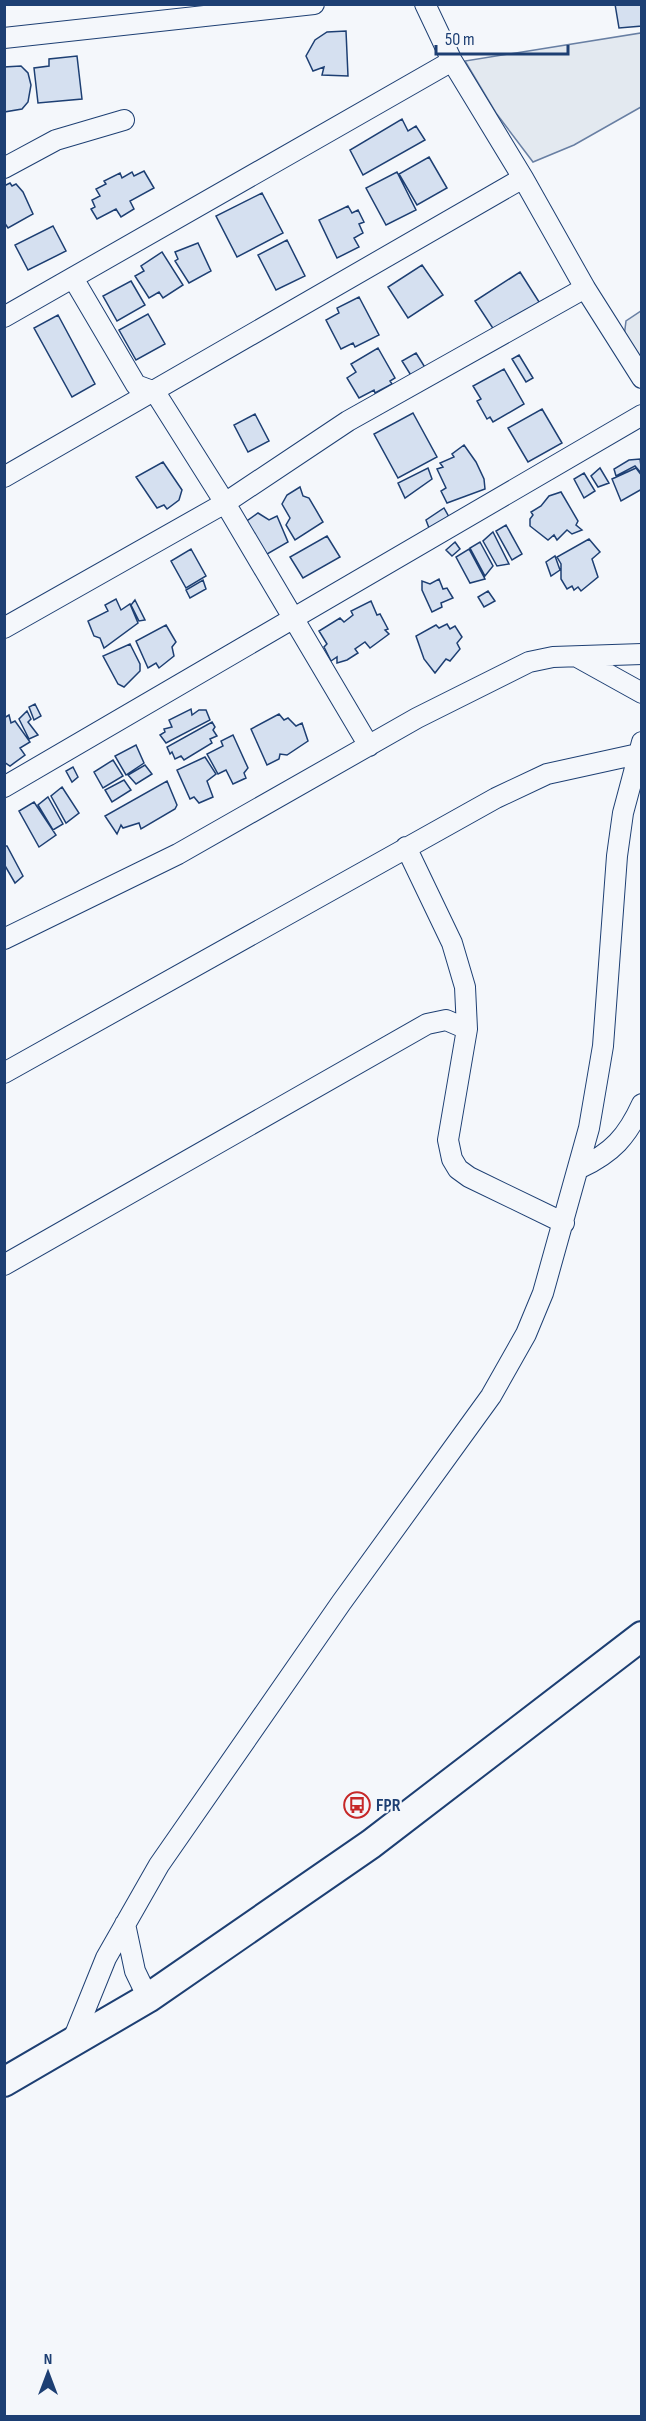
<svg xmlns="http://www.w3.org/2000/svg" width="646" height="2421" viewBox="0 0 646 2421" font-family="'Sofia Sans Condensed',sans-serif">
  <rect width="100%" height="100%" fill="#f4f7fb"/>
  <!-- green -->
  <path fill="#e3e9f0" stroke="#687fa3" stroke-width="1.5" d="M641,33v74l-67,38 -41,17 -37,-49 -31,-52z
    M641,311v51l-17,-25 2,-16z"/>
  <!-- building -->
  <path fill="#d5e0f0" stroke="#1d3f73" stroke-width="1.5" d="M615,4h27v22l-23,2z
    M346,31l2,45 -26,-1 2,-8 -11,4 -7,-15 9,-16 12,-8z
    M77,56l5,43 -44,4 -4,-35 15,-2v-7z
    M21,66l7,7 3,12 -3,17 -6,7 -18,3v-45z
    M402,119l6,12 8,-5 9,14 -62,35 -13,-25z
    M429,157l18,31 -30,17 -18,-31z
    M144,171l10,17 -24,13 4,8 -13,8 -5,-8 -19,10 -6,-10 4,-2 -3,-7 8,-4 -4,-7 10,-5 -2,-3 16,-8 2,5 10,-6 2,4z
    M397,172l19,38 -30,15 -20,-37z
    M10,183l2,3 4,-2 7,8 10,22 -25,14 -4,-6v-36z
    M262,193l21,40 -46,24 -21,-41z
    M348,206l4,7 6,-3 6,12 -5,2 4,9 -9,5 5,9 -22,11 -18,-38z
    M53,226l13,25 -38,19 -13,-25z
    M287,240l18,36 -29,14 -18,-35z
    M198,243l13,28 -22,12 -14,-22 3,-2 -3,-7z
    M162,252l21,33 -20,13 -4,-6 -10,6 -14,-22 9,-5 -3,-5z
    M422,265l21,30 -35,23 -20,-31z
    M520,272l21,33 -45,28 -21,-32z
    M131,281l14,24 -28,16 -14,-25z
    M359,297l20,38 -24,12 -2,-4 -12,6 -15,-29 13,-7 -2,-5z
    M148,314l17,30 -29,16 -17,-30z
    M58,315l37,69 -23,13 -38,-69z
    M378,348l17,30 -5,3 2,3 -17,9 -1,-3 -15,8 -12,-20 9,-6 -5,-8z
    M416,353l10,16 -14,8 -10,-16z
    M519,355l14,23 -7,4 -14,-23z
    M504,369l20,35 -31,18 -3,-5 -3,2 -10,-18 4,-2 -8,-13z
    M542,409l20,34 -34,19 -20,-34z
    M413,413l24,44 -39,21 -24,-44z
    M255,414l14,27 -21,11 -14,-27z
    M464,445l12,17 8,17 1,10 -38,14 -6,-12 5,-3 -9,-19 6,-2 -3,-4 14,-6 -2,-3z
    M640,459l2,15 -7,-8 -19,10 -2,-7 15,-9z
    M163,462l19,28 -3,10 -12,9 -3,-4 -7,3 -21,-31z
    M428,468l4,11 -27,19 -7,-15z
    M600,468l9,15 -11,4 -7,-11z
    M636,468l6,8v13l-21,12 -9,-22z
    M584,473l11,18 -11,7 -10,-19z
    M300,487l3,9 6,2 14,24 -28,18 -9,-15 4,-7 -8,-14 5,-9z
    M561,492l17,29 -2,4 6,5 -10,4 -5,-4 -10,10 -3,-5 -6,5 -18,-14v-7l3,-4 -2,-3 10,-6 8,-10z
    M444,508l5,9 -20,11 -3,-8z
    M258,513l11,7 8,-4 11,26 -26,15 -18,-34z
    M506,525l16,29 -10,6 -16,-29z
    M493,532l16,32 -12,2 -14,-25z
    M327,536l13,21 -37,21 -13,-21z
    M589,539l11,13 -8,7 6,18 -17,14 -3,-4 -4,3 -2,-4 -5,3 -6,-10v-15l-4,-7z
    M455,542l5,7 -8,7 -6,-6z
    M480,542l13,24 -8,10 -15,-28z
    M191,549l15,27 -20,12 -15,-27z
    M469,549l16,30 -15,4 -14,-26z
    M555,556l5,14 -9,6 -5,-14z
    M439,579l4,10 4,-1 6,10 -12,5 1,4 -10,5 -10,-22v-9l8,3z
    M203,580l3,9 -16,9 -4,-8z
    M488,591l7,10 -11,6 -6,-10z
    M116,599l5,11 9,-6 8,19 -34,25 -4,-10 -6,-2 -6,-15 20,-10 -3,-6z
    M135,600l10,20 -6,1 -8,-16z
    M371,601l6,14 3,-1 8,15 -3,1 4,4 -19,14 -5,-6 -10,7 3,4 -11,7 -10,3v-6l-6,4 -7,-14 3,-3 -8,-13 21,-13 4,4 9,-7 -2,-4z
    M447,624l3,5 5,-3 7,11 -5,6 3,6 -10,12 -4,-2 -11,14 -11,-14 -8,-23 20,-11 3,3z
    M166,625l10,17 -4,5 2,9 -15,12 -3,-5 -8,5 -12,-27z
    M130,644l10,20v7l-16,16 -6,-3 -15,-28z
    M35,704l6,12 -7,4 -5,-13z
    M191,709l1,6 7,-5h7l4,10 -44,23 -6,-8 5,-3 -1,-3 8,-2 -3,-7z
    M27,711l4,8 -3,3 10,13 -9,4 -10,-20z
    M279,714l5,6 4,-2 8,8 6,-3 6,18 -21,14 -7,-1 -1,5 -12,6 -16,-36z
    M9,715l2,8 4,-2 15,21 -10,6 5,7 -15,11 -6,-4v-44z
    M212,722l3,5 -2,3 4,6 -7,3 2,4 -28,17 -3,-4 -6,3 -3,-7 -2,2 -3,-7z
    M233,735l15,33 -4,5 2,5 -13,6 -7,-14 -8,4 -11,-20 16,-8 -2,-5z
    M136,745l8,18 -18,12 -11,-19z
    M205,757l11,17 -9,7 6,16 -14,6 -5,-6 -4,2 -13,-29z
    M113,760l10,16 -20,12 -9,-16z
    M145,765l7,9 -16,10 -8,-9z
    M73,767l5,10 -6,5 -6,-11z
    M124,780l7,10 -19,12 -7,-12z
    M167,781l10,24 -2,4 -34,20 -2,-6 -16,5 -2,-3 -4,9 -12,-18z
    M62,787l17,26 -13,10 -15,-27z
    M48,797l15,27 -10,6 -15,-25z
    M34,802l22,33 -17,12 -20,-36z
    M4,846h3l16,30 -8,7 -11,-19z"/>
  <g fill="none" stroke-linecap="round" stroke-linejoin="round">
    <!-- minor casing -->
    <g stroke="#1d3f73" stroke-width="22">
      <path id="minor" d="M425,4l27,57 71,117 62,110 57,90
        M4,38l310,-34
        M4,168l52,-28 68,-20
        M73,278l63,107 19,7 70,111 144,243
        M4,317l448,-256
        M4,477l519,-299
        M4,628l221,-125 123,-82 237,-133
        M579,658l63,35
        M4,787l638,-372
        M406,847l46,96 13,44 2,42 -19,111 4,19 6,10 11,8 95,46
        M4,939l174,-85 239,-136 112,-56 24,-5 89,-3
        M4,1073l492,-275 51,-24 91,-20
        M580,1168c32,-15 47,-31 62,-64
        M4,1265l423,-241 19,-4 21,9
        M125,1924l10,47 13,27
        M72,2042l34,-84 53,-93 182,-262 150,-207 35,-62 17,-41 46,-165 14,-82 14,-190 6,-43 19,-71"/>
    </g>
    <!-- highway casing -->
    <g stroke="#1d3f73" stroke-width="32">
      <path id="highway" d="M4,2082l144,-84 223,-154 271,-208"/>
    </g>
    <!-- minor -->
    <use href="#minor" stroke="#f4f7fb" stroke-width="20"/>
    <!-- highway -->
    <use href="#highway" stroke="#f4f7fb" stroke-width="28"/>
  </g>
  <!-- icons -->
  <defs>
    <g id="bus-ring" transform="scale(1.35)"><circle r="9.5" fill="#f4f7fb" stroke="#c62828" stroke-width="1.5"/><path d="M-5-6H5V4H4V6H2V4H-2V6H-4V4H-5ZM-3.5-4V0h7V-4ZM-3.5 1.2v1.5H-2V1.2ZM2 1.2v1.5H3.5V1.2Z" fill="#c62828"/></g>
  </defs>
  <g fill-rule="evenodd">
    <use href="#bus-ring" x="357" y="1805"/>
  </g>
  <g text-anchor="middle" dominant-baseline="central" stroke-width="4.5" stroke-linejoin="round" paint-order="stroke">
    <!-- poi labels -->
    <g font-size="18" font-weight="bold" fill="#1d3f73" stroke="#f4f7fb" text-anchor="start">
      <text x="376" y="1805">FPR</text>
    </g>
  </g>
  <!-- border -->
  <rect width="646" height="2421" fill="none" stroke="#1d3f73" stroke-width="12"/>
  <!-- north arrow -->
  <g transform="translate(48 2373)" stroke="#f4f7fb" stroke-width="4.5" paint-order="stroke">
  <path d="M0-4.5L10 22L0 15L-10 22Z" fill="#1d3f73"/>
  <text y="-9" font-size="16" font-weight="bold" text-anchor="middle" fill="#1d3f73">N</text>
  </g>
  <!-- scale -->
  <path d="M436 45v9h132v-9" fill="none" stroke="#1d3f73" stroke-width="3"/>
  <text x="445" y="45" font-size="18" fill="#1d3f73" stroke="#f4f7fb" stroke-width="4.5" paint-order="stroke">50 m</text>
</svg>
